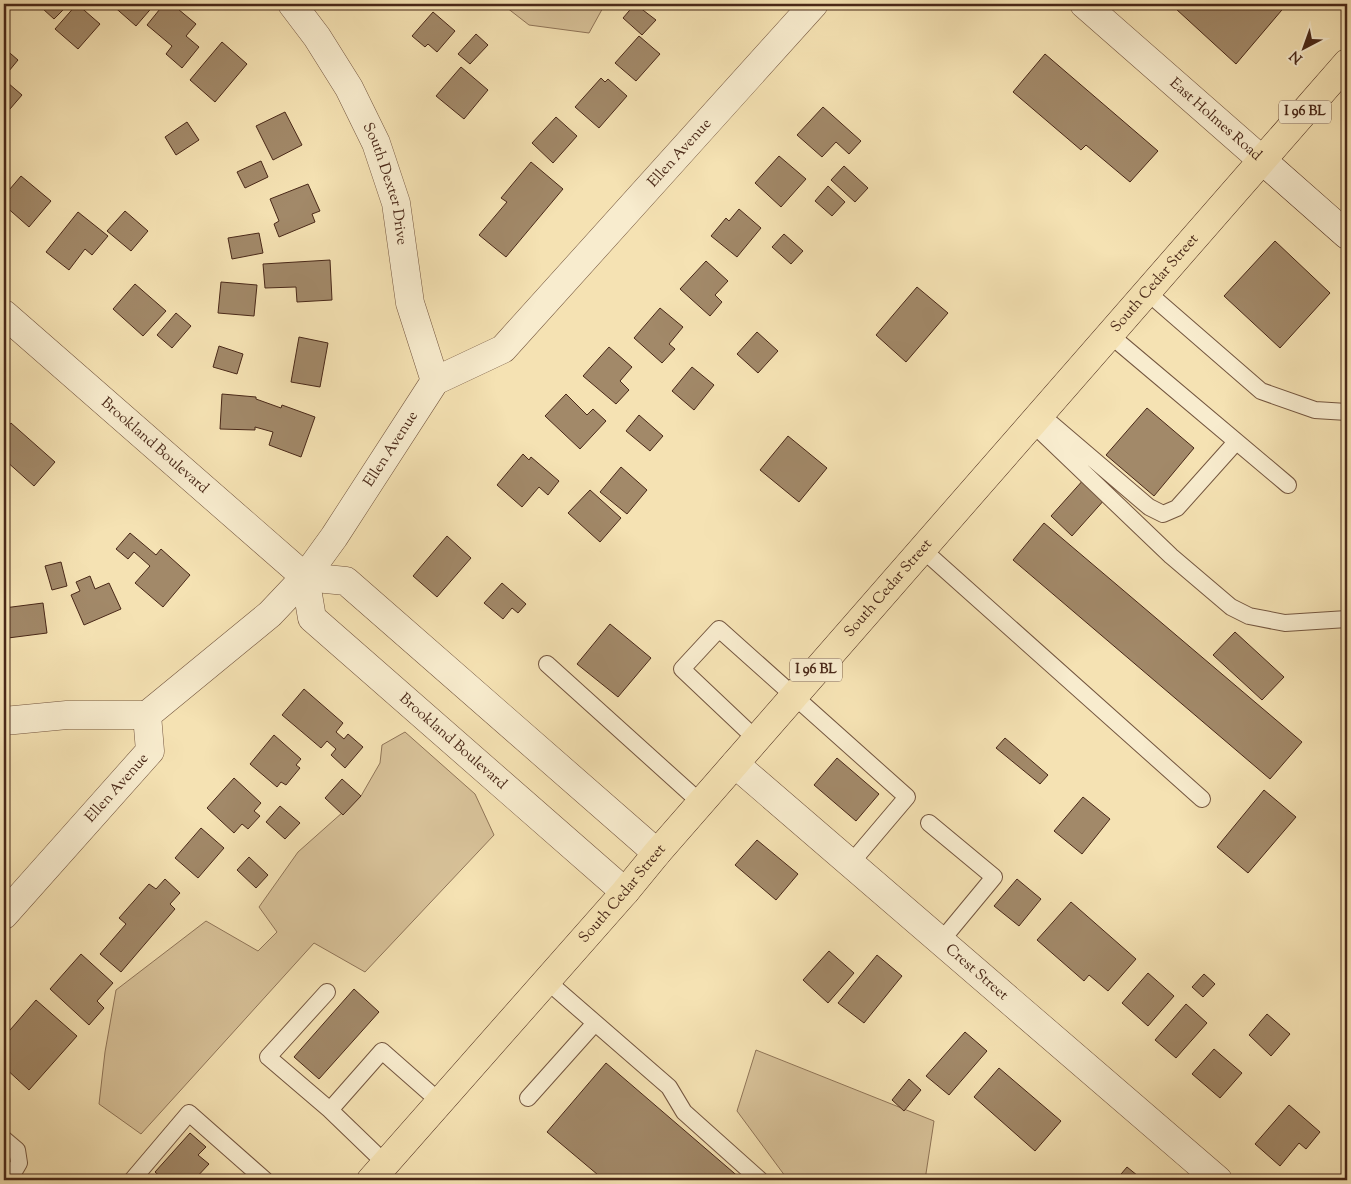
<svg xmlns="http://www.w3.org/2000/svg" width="1351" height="1184" viewBox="0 0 1351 1184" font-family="'Sorts Mill Goudy',serif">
  <rect width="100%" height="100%" fill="#f5e2b3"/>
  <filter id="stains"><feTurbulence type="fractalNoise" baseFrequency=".004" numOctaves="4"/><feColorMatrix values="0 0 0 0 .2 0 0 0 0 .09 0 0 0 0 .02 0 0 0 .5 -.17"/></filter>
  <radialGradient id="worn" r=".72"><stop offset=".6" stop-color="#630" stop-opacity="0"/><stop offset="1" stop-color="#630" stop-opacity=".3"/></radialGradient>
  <!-- green -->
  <path fill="#d8c299" stroke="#907558" d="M502,4h103l-16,29 -60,-8z
    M405,732l70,62 19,41 -129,137 -51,-29 -173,191 -42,-30 6,-52 11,-62 90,-69 52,30 19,-19 -18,-25 39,-55 63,-56 19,-33 2,-18z
    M756,1050l178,71 -9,59h-137l-51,-69z"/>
  <!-- building -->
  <path fill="#a28969" stroke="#492818" d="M48,4h21l-15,15 -11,-10z
    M77,4l23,20 -22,25 -23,-20z
    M111,4h44l-19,22z
    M164,4h8l24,20 -10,12 13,11 -17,21 -16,-14 6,-8 -25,-21z
    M635,4l21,16 -14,15 -19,-17z
    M1181,4h106l-51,60 -60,-55z
    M433,12l22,19 -18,21 -9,-8 -3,3 -13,-11z
    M476,34l12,11 -18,19 -12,-10z
    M639,36l21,18 -24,27 -21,-18z
    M222,42l25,22 -32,38 -25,-22z
    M4,48l14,12 -14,17z
    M1045,54l113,97 -28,31 -44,-37 -5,5 -68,-58z
    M461,67l27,23 -24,29 -28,-23z
    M601,78l4,4 3,-3 19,17 -28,32 -24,-21z
    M8,83l14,12 -18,21v-29z
    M823,107l38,34 -12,13 -13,-12 -14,15 -25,-22z
    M285,112l17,33 -29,15 -17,-34z
    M556,117l21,19 -24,27 -21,-20z
    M187,122l12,18 -23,15 -11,-18z
    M779,156l27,23 -25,28 -26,-24z
    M261,161l7,16 -23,11 -8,-16z
    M531,162l32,27 -57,68 -27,-22 28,-33 -6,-4z
    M844,166l24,22 -13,14 -24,-22z
    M21,176l30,25 -22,26 -25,-22v-9z
    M308,184l12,27 -8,3 3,8 -36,15 -5,-13 5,-3 -9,-22z
    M828,186l17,16 -13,14 -17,-15z
    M739,209l22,19 -24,29 -26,-21 15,-18 3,3z
    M125,211l23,20 -17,20 -24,-20z
    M78,212l30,24 -16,19 -7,-6 -16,21 -23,-18z
    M259,233l4,20 -31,6 -4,-21z
    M784,234l19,17 -12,13 -19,-17z
    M1275,241l55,52 -50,55 -56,-52z
    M330,260l2,40 -35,2 -1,-15 -31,1 -2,-24z
    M706,261l22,20 -13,14 7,7 -12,14 -30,-27z
    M221,282l36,3 -3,31 -36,-3z
    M135,284l31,27 -23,25 -30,-27z
    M917,287l31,26 -42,49 -30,-27z
    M660,308l23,19 -14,17 6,5 -13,14 -28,-25z
    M176,313l15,13 -19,22 -15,-13z
    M757,332l21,19 -20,22 -21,-19z
    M299,337l29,6 -8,44 -29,-5z
    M219,346l24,8 -6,20 -24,-7z
    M609,347l23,20 -12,14 9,9 -13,14 -33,-28z
    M692,367l22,18 -20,25 -22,-19z
    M222,394l34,3v2l25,9 1,-3 33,12 -14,40 -32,-12 4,-13 -18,-5v3l-35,-1z
    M566,394l21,21 6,-6 13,12 -26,28 -35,-33z
    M1147,408l47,40 -40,48 -48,-41z
    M639,415l24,21 -13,15 -24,-20z
    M11,423l44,39 -21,24 -29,-26 -1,2v-31z
    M788,436l39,32 -28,34 -39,-32z
    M523,454l6,6 2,-3 28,24 -11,14 -9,-8 -17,20 -25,-22z
    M621,467l26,23 -20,24 -27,-22z
    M1085,478l21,20 -34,38 -21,-20z
    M590,490l31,28 -21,24 -32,-29z
    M1044,523l258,219 -32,37 -257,-219z
    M130,533l26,22 5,-6 29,26 -27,32 -28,-24 15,-17 -16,-14 -6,7 -12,-10z
    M447,536l24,22 -34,39 -24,-21z
    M61,562l6,24 -15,4 -7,-24z
    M90,576l5,13 14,-6 12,26 -37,16 -13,-30 9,-4 -4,-9z
    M502,583l24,21 -8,9 -6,-5 -9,11 -19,-16z
    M43,603l4,30 -39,5 -4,-30z
    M610,624l41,34 -33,39 -41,-33z
    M1235,632l49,45 -22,23 -49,-45z
    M304,689l39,34 -7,9 8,7 4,-5 15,13 -18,21 -14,-13 5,-6 -9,-8 -6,7 -39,-33z
    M274,735l27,24 -5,6 4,3 -14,17 -5,-3 -4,5 -27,-23z
    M1005,738l43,37 -8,9 -44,-36z
    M837,758l42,36 -23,27 -42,-36z
    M234,778l27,25 -7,8 6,5 -12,13 -6,-5 -8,9 -27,-25z
    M342,779l19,17 -18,19 -18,-17z
    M1264,790l32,27 -48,56 -31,-26z
    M1083,797l27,22 -28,35 -28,-23z
    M280,806l20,17 -15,16 -19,-17z
    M201,828l23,20 -26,30 -23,-20z
    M757,840l41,34 -22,26 -41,-35z
    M249,857l19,18 -12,13 -19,-18z
    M165,879l15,14 -10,11 5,5 -54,63 -21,-18 26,-30 -7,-6 30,-34 7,5z
    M1017,879l24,20 -22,27 -25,-20z
    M1071,902l65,57 -28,32 -19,-16 -5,6 -47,-41z
    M829,951l25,22 -26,30 -25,-23z
    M81,954l32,29 -16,18 7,7 -15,17 -39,-36z
    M877,955l25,21 -38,47 -26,-20z
    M1148,973l26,23 -26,30 -26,-23z
    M1204,974l11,10 -12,13 -11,-10z
    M354,989l25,23 -60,67 -25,-22z
    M36,1000l41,36 -48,54 -25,-23v-30z
    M1186,1004l21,19 -31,35 -21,-18z
    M1267,1014l23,20 -19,22 -22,-21z
    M965,1032l22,19 -38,44 -23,-19z
    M1214,1049l28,24 -22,25 -28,-24z
    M606,1063l135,116 -1,1h-136l-57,-48z
    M999,1068l62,53 -26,30 -61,-54z
    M909,1079l12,11 -17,21 -12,-11z
    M1289,1105l31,27 -14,17 -7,-6 -19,23 -25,-22z
    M190,1133l16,14 -8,8 11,9 -15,16h-16l-2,-2 -2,2h-10l-9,-8z
    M1127,1167l16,13h-27z"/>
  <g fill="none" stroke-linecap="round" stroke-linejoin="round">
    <!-- lane casing -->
    <g stroke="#74563f" stroke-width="18">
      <path id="lane" d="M1147,292l114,99 54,19 32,2
        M1110,335l178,150
        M1040,414l109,93 14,7 14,-6 59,-66
        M1032,423l139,133 60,51 18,9 36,7 62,-4
        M922,549l280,250
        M547,664l154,139
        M756,739l-74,-70 37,-40 188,168 -56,66
        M929,823l65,54 -53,64
        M547,981l122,106 15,25 76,68
        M327,992l-59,65 62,53
        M528,1098l67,-75
        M4,1139l13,11 2,13 -10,17
        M386,1164l-56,-54 52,-59 58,51
        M135,1180l-2,-1 56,-66 76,67"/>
    </g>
    <!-- street casing -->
    <g stroke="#74563f" stroke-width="29">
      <g id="street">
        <path id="s1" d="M292,4l25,33 32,51 27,55 20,60 14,100 25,78"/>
        <path id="s2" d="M1084,4l179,157"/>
        <path id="s3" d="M4,314l301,263 41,4 311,272"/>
        <path id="s4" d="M305,577l7,41 313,274"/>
        <path d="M4,721l63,-6h80"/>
        <path id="s5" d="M735,764l483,416"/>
        <path id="s6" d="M4,915l146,-164 -3,-36 123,-101 35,-37 29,-40 101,-156 68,-32 311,-345"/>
      </g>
    </g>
    <!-- secondary casing -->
    <g stroke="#492818" stroke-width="29">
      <path id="secondary" d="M1263,161l84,74"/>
    </g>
    <!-- primary casing -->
    <g stroke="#492818" stroke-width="29">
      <g id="primary">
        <path id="s7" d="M371,1180l254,-288 32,-39 690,-790"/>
      </g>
    </g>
    <!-- lane -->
    <use href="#lane" stroke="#f8ecce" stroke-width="16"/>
    <!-- street -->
    <use href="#street" stroke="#f8ecce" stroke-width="28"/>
    <!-- secondary -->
    <use href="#secondary" stroke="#f8ecce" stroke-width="28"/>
    <!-- primary -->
    <use href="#primary" stroke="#f5e2b3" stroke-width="28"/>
  </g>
  <g text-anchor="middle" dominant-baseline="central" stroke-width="4" stroke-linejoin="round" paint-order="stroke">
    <!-- shield labels -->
    <g fill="#f8ecce" stroke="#7e634f" stroke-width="1">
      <rect x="1279" y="100.5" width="52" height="23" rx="4"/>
      <rect x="790" y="658.5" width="52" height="23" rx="4"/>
    </g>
    <g font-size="14" font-weight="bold" fill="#492818">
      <text x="1305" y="112">I 96 BL</text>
      <text x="816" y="670">I 96 BL</text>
    </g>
    <!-- street labels -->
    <g font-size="15" fill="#492818" stroke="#f8ecce">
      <text stroke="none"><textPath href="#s2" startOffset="175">East Holmes Road</textPath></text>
      <text stroke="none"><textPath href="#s6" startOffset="1040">Ellen Avenue</textPath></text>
      <text stroke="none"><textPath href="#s1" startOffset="205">South Dexter Drive</textPath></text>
      <text stroke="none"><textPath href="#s7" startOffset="1191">South Cedar Street</textPath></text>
      <text stroke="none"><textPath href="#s3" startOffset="200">Brookland Boulevard</textPath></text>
      <text stroke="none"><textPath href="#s6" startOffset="620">Ellen Avenue</textPath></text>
      <text stroke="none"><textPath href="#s7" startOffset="786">South Cedar Street</textPath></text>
      <text stroke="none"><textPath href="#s4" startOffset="229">Brookland Boulevard</textPath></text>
      <text stroke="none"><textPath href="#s6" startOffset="170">Ellen Avenue</textPath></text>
      <text stroke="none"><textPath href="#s7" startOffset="381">South Cedar Street</textPath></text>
      <text stroke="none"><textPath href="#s5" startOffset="319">Crest Street</textPath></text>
    </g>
  </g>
  <!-- margin -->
  <rect width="1351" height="1184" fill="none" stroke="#f5e2b3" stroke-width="20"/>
  <rect x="5" y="5" width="1341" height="1174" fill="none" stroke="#492818" stroke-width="2.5"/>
  <rect x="10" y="10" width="1331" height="1164" fill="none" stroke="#492818"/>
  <!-- north arrow -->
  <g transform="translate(1304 48) rotate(221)" stroke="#f8ecce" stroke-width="4" paint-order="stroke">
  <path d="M0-4L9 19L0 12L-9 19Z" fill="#492818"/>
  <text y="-8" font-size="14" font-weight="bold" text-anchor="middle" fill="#492818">N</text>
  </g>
  <rect width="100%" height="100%" filter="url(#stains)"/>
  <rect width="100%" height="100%" fill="url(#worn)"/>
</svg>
